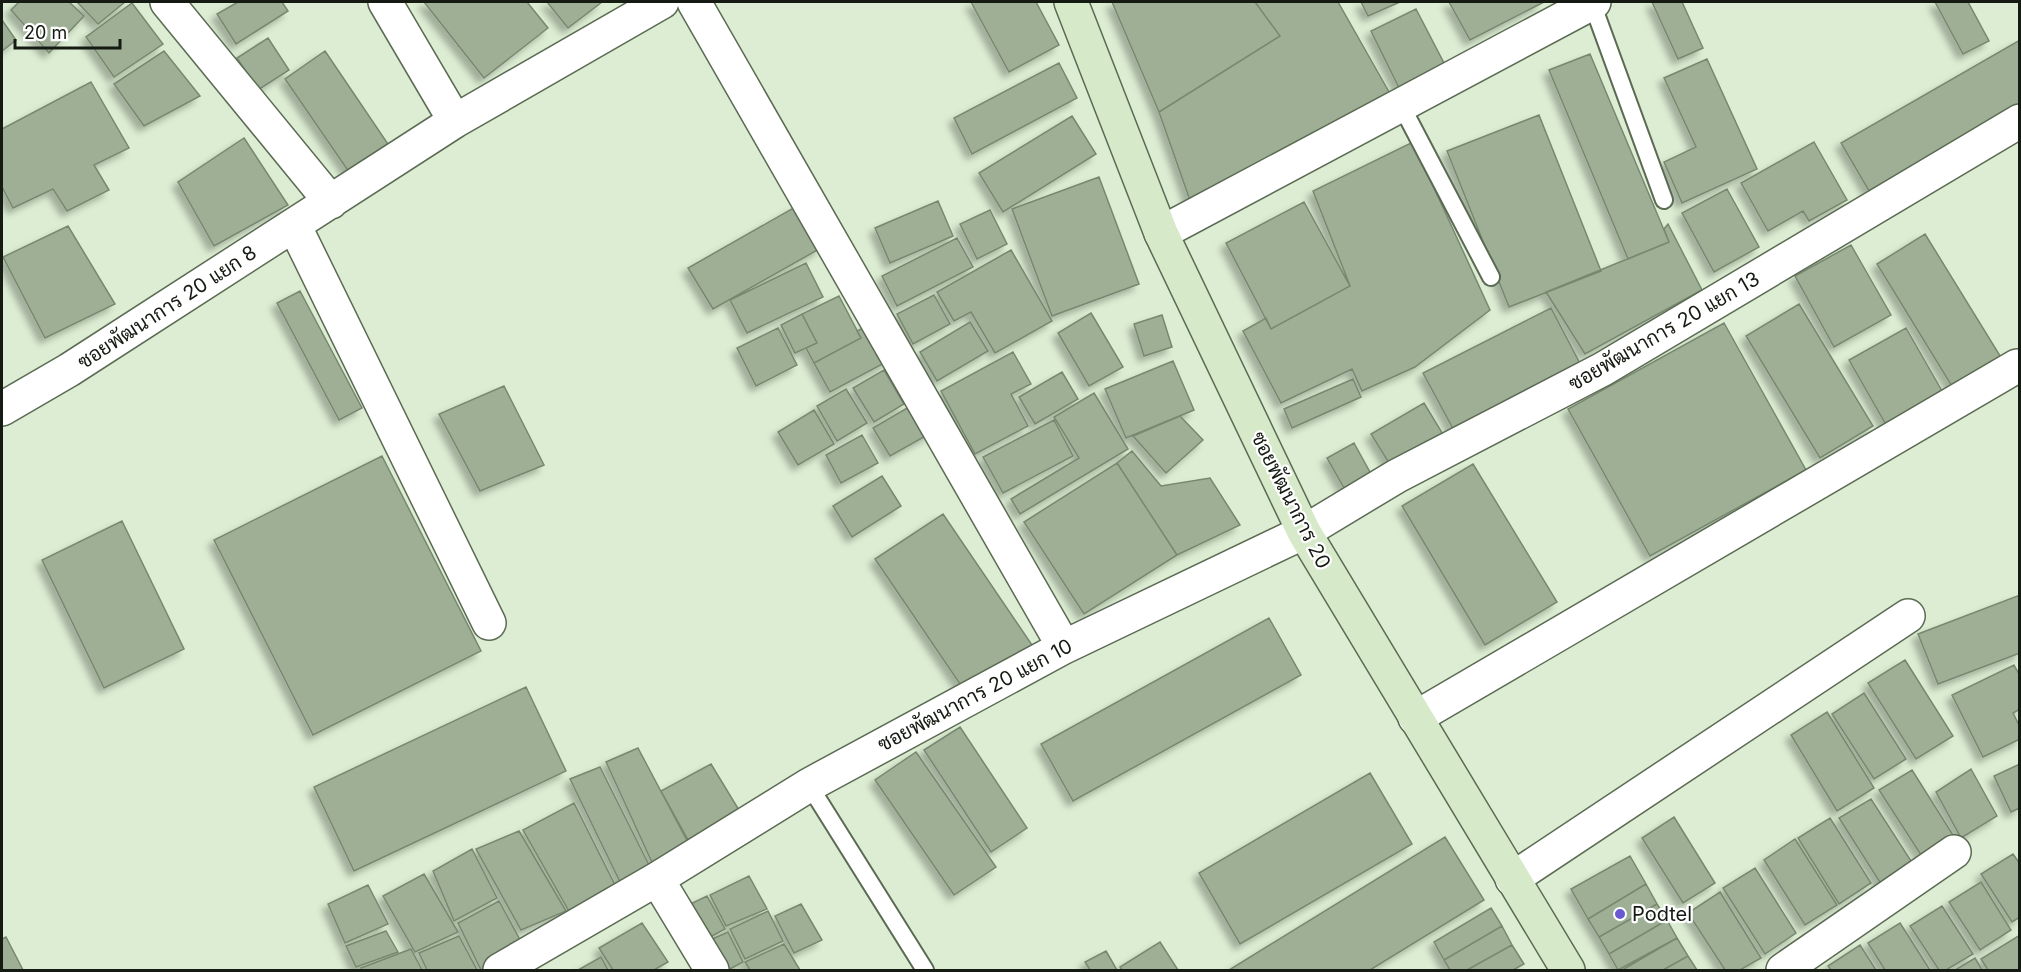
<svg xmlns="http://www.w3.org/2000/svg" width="2021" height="972" viewBox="0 0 2021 972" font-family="Inter,Sarabun,sans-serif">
  <defs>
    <filter id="shadow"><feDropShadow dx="-5.5" dy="5.5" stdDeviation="3" flood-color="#0004"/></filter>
  </defs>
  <rect width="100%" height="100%" fill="#dcedd3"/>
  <!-- building -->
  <path fill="#9eaf96" stroke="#788870" stroke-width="1.5" filter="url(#shadow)" d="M19,2h50l15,14 -35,37 -38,-43z
    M77,2h48l-27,22z
    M238,2h44l6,9 -52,33 -19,-30z
    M424,2h103l21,26 -64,50z
    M547,2h55l-34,26z
    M971,2h65l23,43 -50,27z
    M1112,2h143l25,34 -121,76z
    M1255,2h83l55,97 -200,110 -34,-97 121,-76z
    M1361,2h39l-32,14z
    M1449,2h95l-74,38z
    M1652,2h30l21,46 -25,11z
    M1935,2h33l21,39 -26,13z
    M132,3l31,41 -49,33 -28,-40z
    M1416,9l29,56 -46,23 -28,-57z
    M2,20l14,20 -14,11z
    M268,38l21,32 -31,20 -21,-32z
    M2020,40v64l-151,87 -28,-48z
    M164,51l36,45 -56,30 -30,-42z
    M325,51l67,99 -41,25 -66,-96z
    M1590,54l79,188 -41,17 -79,-189z
    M1707,59l50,110 -75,34 -18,-41 32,-15 -32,-69z
    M1059,63l18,35 -105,56 -18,-36z
    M91,82l38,66 -35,17 15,25 -42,21 -14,-22 -40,19 -11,-21v-58z
    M1539,115l62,156 -92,36 -62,-156z
    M1072,116l24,38 -93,58 -24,-39z
    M244,138l44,67 -74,41 -36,-64z
    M1413,142l77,168 -75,57 -53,24 -10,-22 -71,34 -38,-72 23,-13 5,11 79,-43 -37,-95z
    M1814,142l33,58 -38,21 -6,-10 -35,20 -27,-48z
    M1099,177l40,107 -87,32 -40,-107z
    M1727,189l32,58 -45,25 -32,-59z
    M938,201l15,35 -63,27 -15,-35z
    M1304,202l46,84 -79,43 -45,-86z
    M797,206l24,42 -108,61 -25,-41z
    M990,210l17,34 -30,15 -17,-35z
    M1668,224l34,66 -117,64 -39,-62 123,-50 -5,-13z
    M68,226l47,78 -70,34 -42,-81z
    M1925,234l77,125 -49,29 -76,-124z
    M957,238l16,29 -76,39 -15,-30z
    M1851,245l40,70 -57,32 -39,-71z
    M1011,250l41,71 -57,32 -24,-41 -17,9 -17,-29z
    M806,263l17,34 -76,36 -17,-33z
    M300,291l62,117 -23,12 -62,-117z
    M934,295l16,29 -37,20 -16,-30z
    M839,296l22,42 -47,25 -8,-15 11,-5 -15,-29z
    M1799,304l74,122 -53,32 -74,-122z
    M1551,308l34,65 -127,65 -35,-65z
    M1091,313l32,54 -34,19 -31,-53z
    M802,314l15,29 -22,10 -14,-28z
    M1162,315l10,32 -28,9 -10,-32z
    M970,322l18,29 -51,30 -17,-29z
    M1724,323l82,147 -156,86 -82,-147z
    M871,324l19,36 -60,32 -16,-29 47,-25 -4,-7z
    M778,328l19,37 -41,21 -19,-38z
    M1906,328l40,70 -57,32 -40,-70z
    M1013,352l18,32 -20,10 17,32 -53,28 -34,-63z
    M1173,361l21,49 -68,28 -21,-49z
    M884,370l20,34 -30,18 -21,-34z
    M1062,372l16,27 -43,25 -16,-27z
    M1353,379l8,18 -69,31 -8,-19z
    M504,386l40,79 -64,26 -41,-77z
    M846,389l21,34 -30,18 -20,-35z
    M1094,393l34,56 -108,65 -9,-15 68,-41 -25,-41z
    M1424,403l20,33 -52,32 -21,-34z
    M914,404l17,29 -41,23 -17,-28z
    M814,410l20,34 -36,21 -20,-33z
    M1180,416l23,24 -37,33 -33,-37z
    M1054,420l19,36 -70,37 -20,-36z
    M862,435l16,28 -37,20 -15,-28z
    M1354,443l17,31 -27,14 -17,-30z
    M1132,451l29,35 49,-8 30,47 -63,30 -60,-92z
    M382,456l99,195 -168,84 -99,-195z
    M1117,463l60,92 -93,59 -60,-92z
    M1473,464l84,138 -72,43 -83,-139z
    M882,476l19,30 -49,31 -19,-31z
    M943,514l89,131 -68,45 -89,-131z
    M122,521l62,128 -80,39 -62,-128z
    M2020,595v58l-82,31 -20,-50z
    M1269,618l32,57 -228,126 -32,-57z
    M1905,660l48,76 -37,23 -48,-76z
    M2014,665l6,11v33l-7,4 7,14v12l-37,18 -31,-62z
    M526,687l40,84 -212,100 -40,-84z
    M1864,693l42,66 -32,20 -42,-65z
    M1827,712l47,76 -37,23 -46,-76z
    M960,727l67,101 -36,24 -67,-102z
    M638,748l54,102 -37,19 -49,-107z
    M916,752l80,115 -42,28 -79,-115z
    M711,764l34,56 -53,27 -31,-56z
    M2020,764v44l-9,4 -17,-36z
    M600,767l52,104 -31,13 -51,-105z
    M1971,769l26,47 -36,22 -25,-46z
    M1912,770l41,65 -32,20 -42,-65z
    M1370,773l42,71 -172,100 -41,-71z
    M1871,799l42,65 -32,20 -42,-66z
    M574,803l44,88 -48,22 -47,-83z
    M1674,817l41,66 -32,20 -41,-65z
    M1830,818l41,65 -32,21 -41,-66z
    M519,831l47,80 -45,19 -45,-81z
    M1445,837l39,63 -114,70h-141z
    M1795,839l42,66 -32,20 -41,-65z
    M472,849l25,49 -43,23 -21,-50z
    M2013,854l7,10v53l-8,5 -31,-48z
    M1630,856l16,28 -58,35 -17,-30z
    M1755,868l41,65 -31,21 -42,-66z
    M424,874l34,58 -43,20 -32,-56z
    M749,876l18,33 -41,17 -16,-31z
    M1981,882l30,48 -31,20 -31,-48z
    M1646,884l11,20 -58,33 -11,-18z
    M368,885l20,39 -43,19 -17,-39z
    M1720,892l41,66 -21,12h-15l-37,-57z
    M707,896l18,33 -26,14 -17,-35z
    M499,901l26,48 -44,21 -23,-47z
    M801,904l21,36 -28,13 -19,-37z
    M1657,904l10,16 -58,34 -10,-17z
    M1942,906l31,48 -27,16h-7l-29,-44z
    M1491,908l11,18 -58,34 -10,-18z
    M768,911l15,30 -38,18 -15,-30z
    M1667,920l10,18 -59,32 -9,-16z
    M642,923l26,39 -14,8h-41l-14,-22z
    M1900,923l30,47h-45l-17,-27z
    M1502,926l10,19 -45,25h-17l-6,-10z
    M386,931l12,21 -42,15 -10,-21z
    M728,932l15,30 -15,8 -27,-26z
    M2020,935v35h-32l-7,-11z
    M459,936l18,34h-50l-8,-17z
    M6,937l17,33h-21v-31z
    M1677,938l11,18 -25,14h-41z
    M1160,942l18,28h-56l-2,-3z
    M784,944l16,26h-50l-5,-8z
    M1512,945l12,19 -11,6h-46z
    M1860,945l16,25h-45l-3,-4z
    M411,949l11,21h-60l-1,-2z
    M1106,951l11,19h-27l-5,-8z
    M1688,956l9,14h-34z
    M601,957l7,13h-30z
    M1975,958l7,12h-27z"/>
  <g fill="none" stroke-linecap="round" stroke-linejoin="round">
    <!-- lane casing -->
    <g stroke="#5b6b53" stroke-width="20">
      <path id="lane" d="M1592,3l72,197
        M1401,105l90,172
        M809,785l116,185"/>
    </g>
    <!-- street casing -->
    <g stroke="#5b6b53" stroke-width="36">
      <path id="street" d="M167,2l164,200
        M385,2l70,119
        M694,2l370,645
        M294,225l195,398
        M1161,233l433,-231
        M2,409l67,-39 386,-249 207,-119
        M1415,718l602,-352
        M657,879l55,91
        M1512,879l396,-263
        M500,970l157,-91 152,-94 255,-138 240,-115 93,-56 206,-107 417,-248
        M1783,970l171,-118"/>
    </g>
    <!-- secondary casing -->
    <g stroke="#5b6b53" stroke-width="36">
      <path id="secondary" d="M1071,2l90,231 143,299 264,438"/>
    </g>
    <!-- lane -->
    <use href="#lane" stroke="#fff" stroke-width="16"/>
    <!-- street -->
    <use href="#street" stroke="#fff" stroke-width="33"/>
    <!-- secondary -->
    <use href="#secondary" stroke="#d6eaca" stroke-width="33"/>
  </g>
  <!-- markers -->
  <circle fill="#6858d2" stroke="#fff" stroke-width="2" cx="1620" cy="914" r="6"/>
  <g text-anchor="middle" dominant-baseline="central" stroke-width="4.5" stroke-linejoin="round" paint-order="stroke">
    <!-- street labels -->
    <g font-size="20" fill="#151b12" stroke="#fff">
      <text transform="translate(167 307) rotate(-33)">ซอยพัฒนาการ 20 แยก 8</text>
      <text transform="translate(1664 331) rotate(-30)">ซอยพัฒนาการ 20 แยก 13</text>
      <text transform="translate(1291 500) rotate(63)">ซอยพัฒนาการ 20</text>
      <text transform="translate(975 695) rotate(-28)">ซอยพัฒนาการ 20 แยก 10</text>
    </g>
    <!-- poi labels -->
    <g font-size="20" fill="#151b12" stroke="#fff" text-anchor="start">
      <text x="1632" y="914">Podtel</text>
    </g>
  </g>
  <!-- border -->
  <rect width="2021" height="972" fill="none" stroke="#151b12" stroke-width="6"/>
  <!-- scale -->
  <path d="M15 39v9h105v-9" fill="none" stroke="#151b12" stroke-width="3"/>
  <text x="24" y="39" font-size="18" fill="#151b12" stroke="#ffffff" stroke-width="4.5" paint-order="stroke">20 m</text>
</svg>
